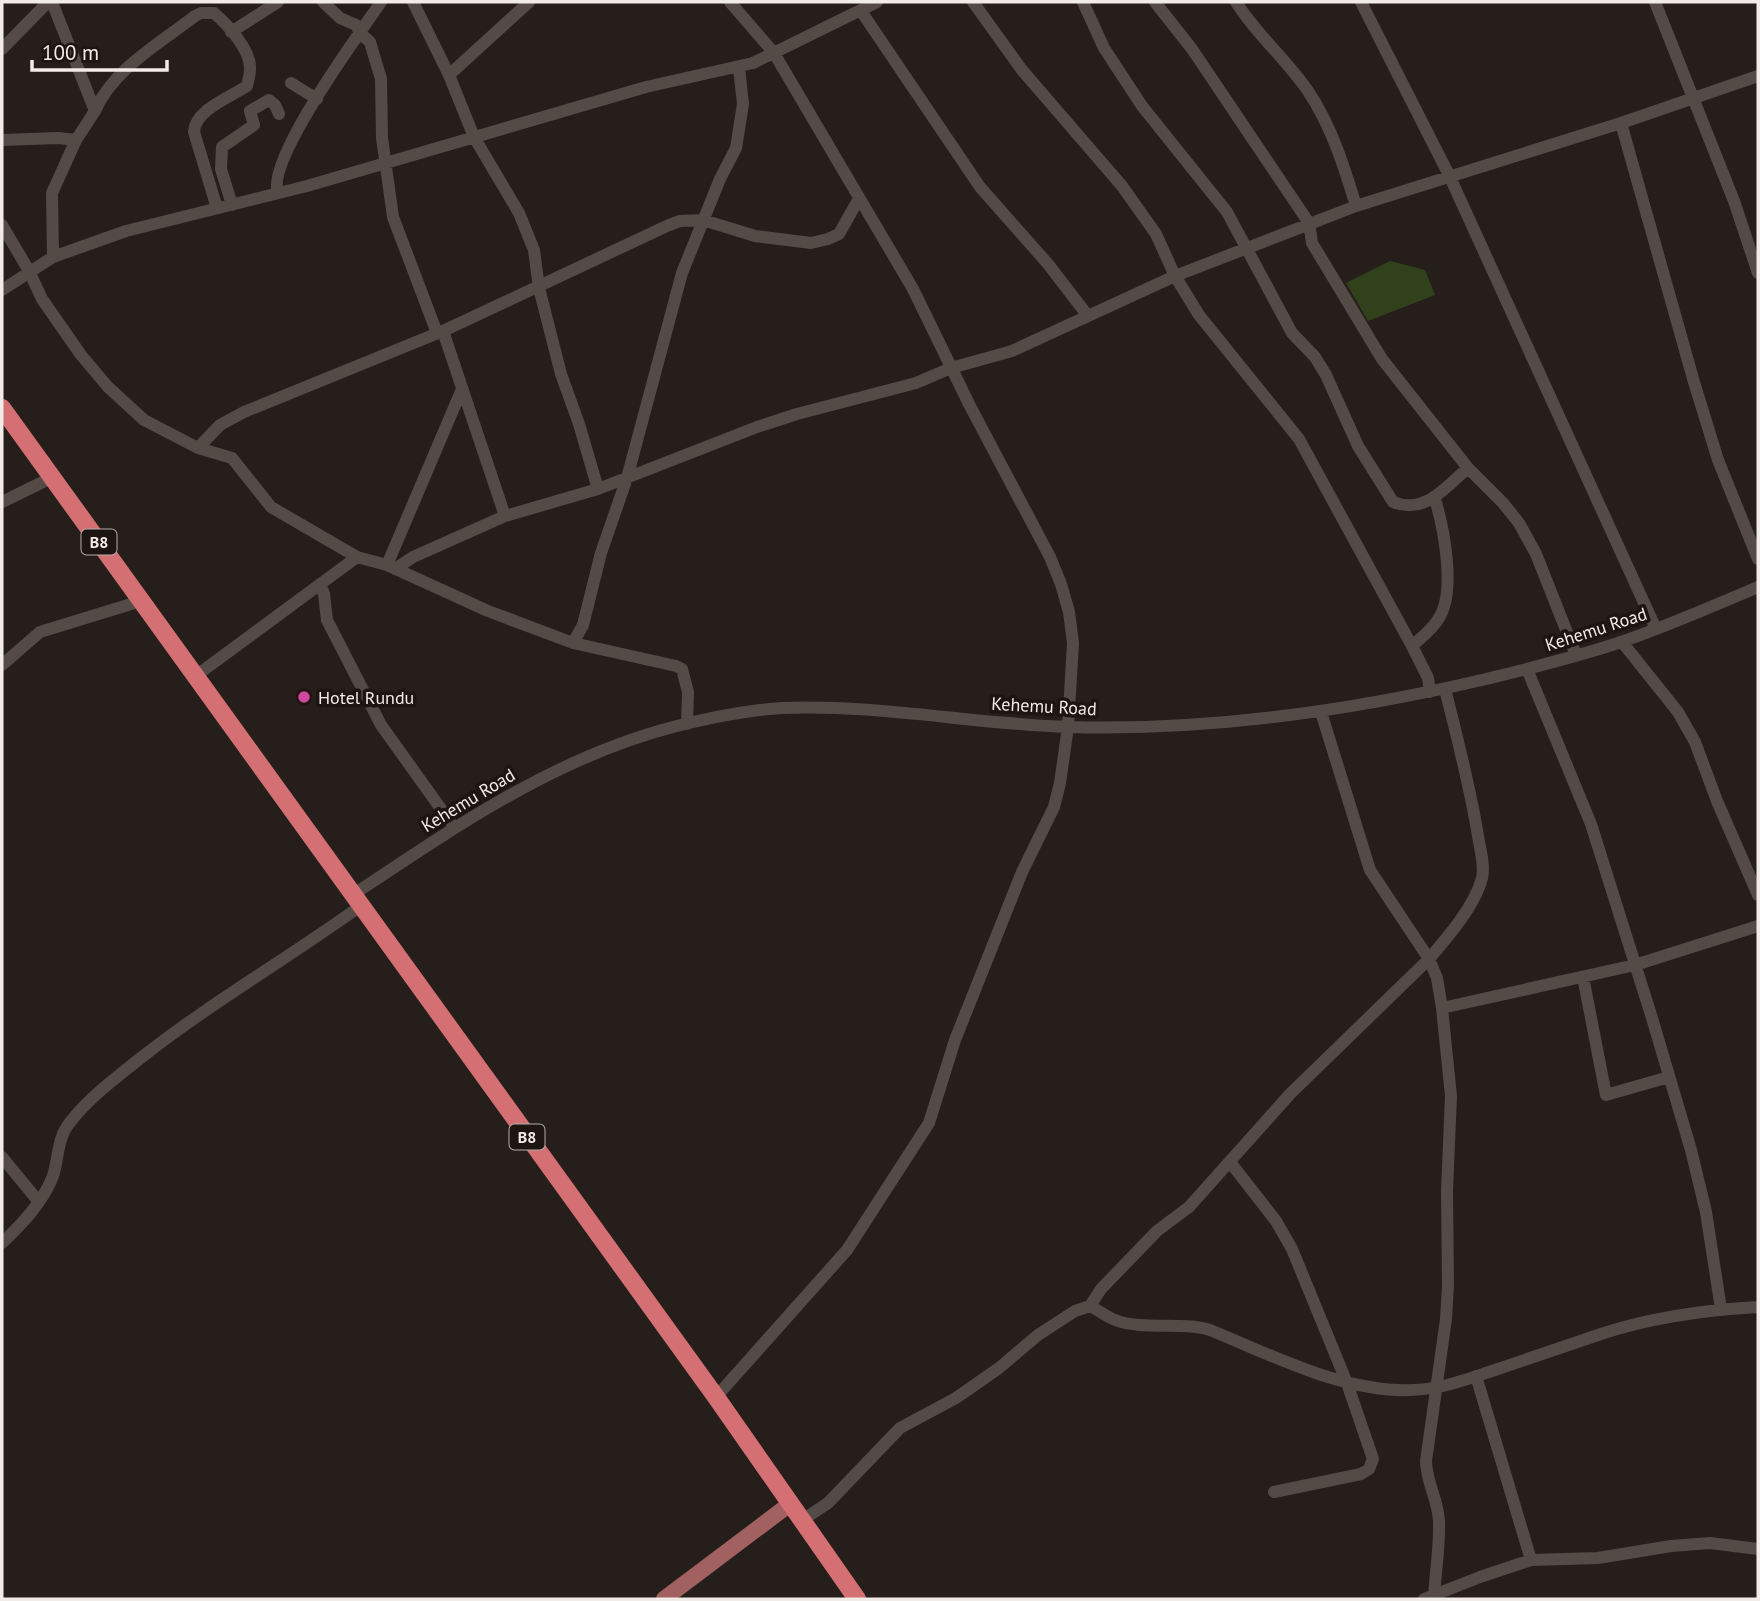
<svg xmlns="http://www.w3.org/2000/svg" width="1760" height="1601" viewBox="0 0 1760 1601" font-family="'PT Sans',sans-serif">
  <rect width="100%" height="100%" fill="#261e1a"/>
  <!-- green -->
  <path fill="#31411c" d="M1390,261l35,9 10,25 -67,26 -22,-38z"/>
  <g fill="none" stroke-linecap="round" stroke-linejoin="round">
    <!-- minor -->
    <path stroke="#544b46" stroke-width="12" d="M52,2l43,109 -19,29 -24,53 1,64
      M323,2l17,16 16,7 4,8 10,9 11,37 1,59 11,79 44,116
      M413,2l36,73 25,62 45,76 15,37 5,38 22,86 18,50 19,65
      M973,2l49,68 100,116 34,48 19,42 24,39 100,124 113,207 16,32 2,14
      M1083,2l21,46 38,58 85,106 65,121 23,24 11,18 32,71 35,56c32,13 53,-15 75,-34
      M1155,2l37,47 117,174 3,20 70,116 86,109 35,35 16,20 17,31 40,101
      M1236,2c20,32 50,57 72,89 23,34 36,75 48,115
      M1361,2l88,173 207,454
      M1655,2l79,199 24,72
      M861,11l119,176 68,77 40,52
      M231,32l47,-30
      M2,49l46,-47
      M449,75l80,-73
      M291,83l26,16
      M95,111c18,-42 65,-68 100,-95l6,-3h13c14,12 37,37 36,56 0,6 -2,12 -3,17 -17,11 -52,24 -53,46l23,76
      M1621,123l73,259 24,78 40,99
      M2,140l56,-2 18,2
      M278,193c-13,-32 82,-160 103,-191
      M232,205l-11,-36 1,-22 32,-22 -4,-14 19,-11 6,5 4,9
      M2,225l27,46 13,28 39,56 27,32 36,33 54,28 34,10 39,49 86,50 30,8 101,46 85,32 103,23 6,3 6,23 -1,32
      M2,290l51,-33 73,-26 181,-45 339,-99 107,-24 124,-61
      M443,331l62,185
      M198,448l22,-23 24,-13 199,-81 226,-106 11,-4 23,-1 52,16 56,7 17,-4 11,-5 18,-32 3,-2
      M2,502l51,-25
      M387,565l75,-176
      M395,569l18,-12 92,-41 93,-27 159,-62 40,-13 119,-31 35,-15 61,-17 163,-75 181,-70 265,-83 137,-47
      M320,584l4,10 3,26 54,105 73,102
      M1622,642l56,70 17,30 22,59 41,94
      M573,643l10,-18 18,-72 26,-75 55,-205 38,-94 16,-31 7,-44 -4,-36
      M1412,646c10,-9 20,-16 27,-28 17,-27 5,-89 -4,-119
      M2,665l38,-33 101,-31
      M1527,669l64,155 61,194 39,132 15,62 15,97
      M197,675l160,-118
      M1321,712l49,158 59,89 8,19 5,30 9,88 -4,94 1,95 -2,34 -20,142c0,21 12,38 13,60 1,26 -4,52 -5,78
      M354,894c101,-67 200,-136 319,-167 35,-9 72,-17 109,-19 96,-4 191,16 287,19 140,4 281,-16 417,-48 45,-11 91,-22 135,-37 47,-16 92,-36 137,-55
      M1583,977l23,118 63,-18
      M1442,1008l193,-43 123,-39
      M2,1157l37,45
      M1230,1162l46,59 16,28 55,134 26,76 -4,10 -8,5 -87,18
      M2,1243c20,-19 41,-41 51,-67 6,-19 4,-39 18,-55 20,-25 46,-44 71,-64 70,-55 148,-100 220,-152
      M1090,1306l11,-17 56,-58 32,-24 101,-113 139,-135c18,-21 46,-53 53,-81 3,-13 -2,-29 -4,-42 -8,-50 -21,-99 -33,-147
      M1476,1376l55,184
      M716,1397l131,-147 82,-127 26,-83 67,-168 32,-65 6,-24 8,-56 5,-84 -4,-31 -8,-28 -11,-27 -80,-151 -57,-117 -139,-236 -44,-51
      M801,1521l27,-18 72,-75 56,-30 43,-30 39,-33 37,-24 15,-5c8,4 17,11 25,14 30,11 65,1 95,10 59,24 122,57 187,60 37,2 64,-9 98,-20 36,-12 71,-24 106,-36 51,-17 104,-24 157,-27
      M1424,1599l56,-22 51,-17 67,-2 73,-12 39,-3 48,6"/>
    <!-- major -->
    <path stroke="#a16161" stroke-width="16" d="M664,1599l126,-95"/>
    <!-- highway -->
    <path stroke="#d46f73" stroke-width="18" d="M2,408l714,989 141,202"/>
  </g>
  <!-- markers -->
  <circle fill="#d1479c" stroke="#1c1511" stroke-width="2.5" cx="304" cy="697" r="7"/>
  <g text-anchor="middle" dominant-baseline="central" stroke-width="7" stroke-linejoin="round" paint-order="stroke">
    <!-- shield labels -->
    <g fill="#1c1511" stroke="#b2aca8" stroke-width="2">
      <rect x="81.5" y="529.5" width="35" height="25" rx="5"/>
      <rect x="509.5" y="1124.5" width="35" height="25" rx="5"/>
    </g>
    <g font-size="16" font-weight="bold" fill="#f2ece9">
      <text x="99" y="542">B8</text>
      <text x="527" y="1137">B8</text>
    </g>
    <!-- street labels -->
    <g font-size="18" fill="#f2ece9" stroke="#1c1511">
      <text transform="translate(1596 629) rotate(-18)">Kehemu Road</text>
      <text transform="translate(1044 706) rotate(3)">Kehemu Road</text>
      <text transform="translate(468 800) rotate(-31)">Kehemu Road</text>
    </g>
    <!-- poi labels -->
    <g font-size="18" fill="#f2ece9" stroke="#1c1511" text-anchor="start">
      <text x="318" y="697">Hotel Rundu</text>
    </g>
  </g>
  <!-- border -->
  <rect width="1760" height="1601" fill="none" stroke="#f2ece9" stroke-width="7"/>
  <!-- scale -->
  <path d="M32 60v10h135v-10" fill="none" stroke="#f2ece9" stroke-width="3.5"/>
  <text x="42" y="60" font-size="21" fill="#f2ece9" stroke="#1c1511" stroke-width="5" paint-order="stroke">100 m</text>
</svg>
